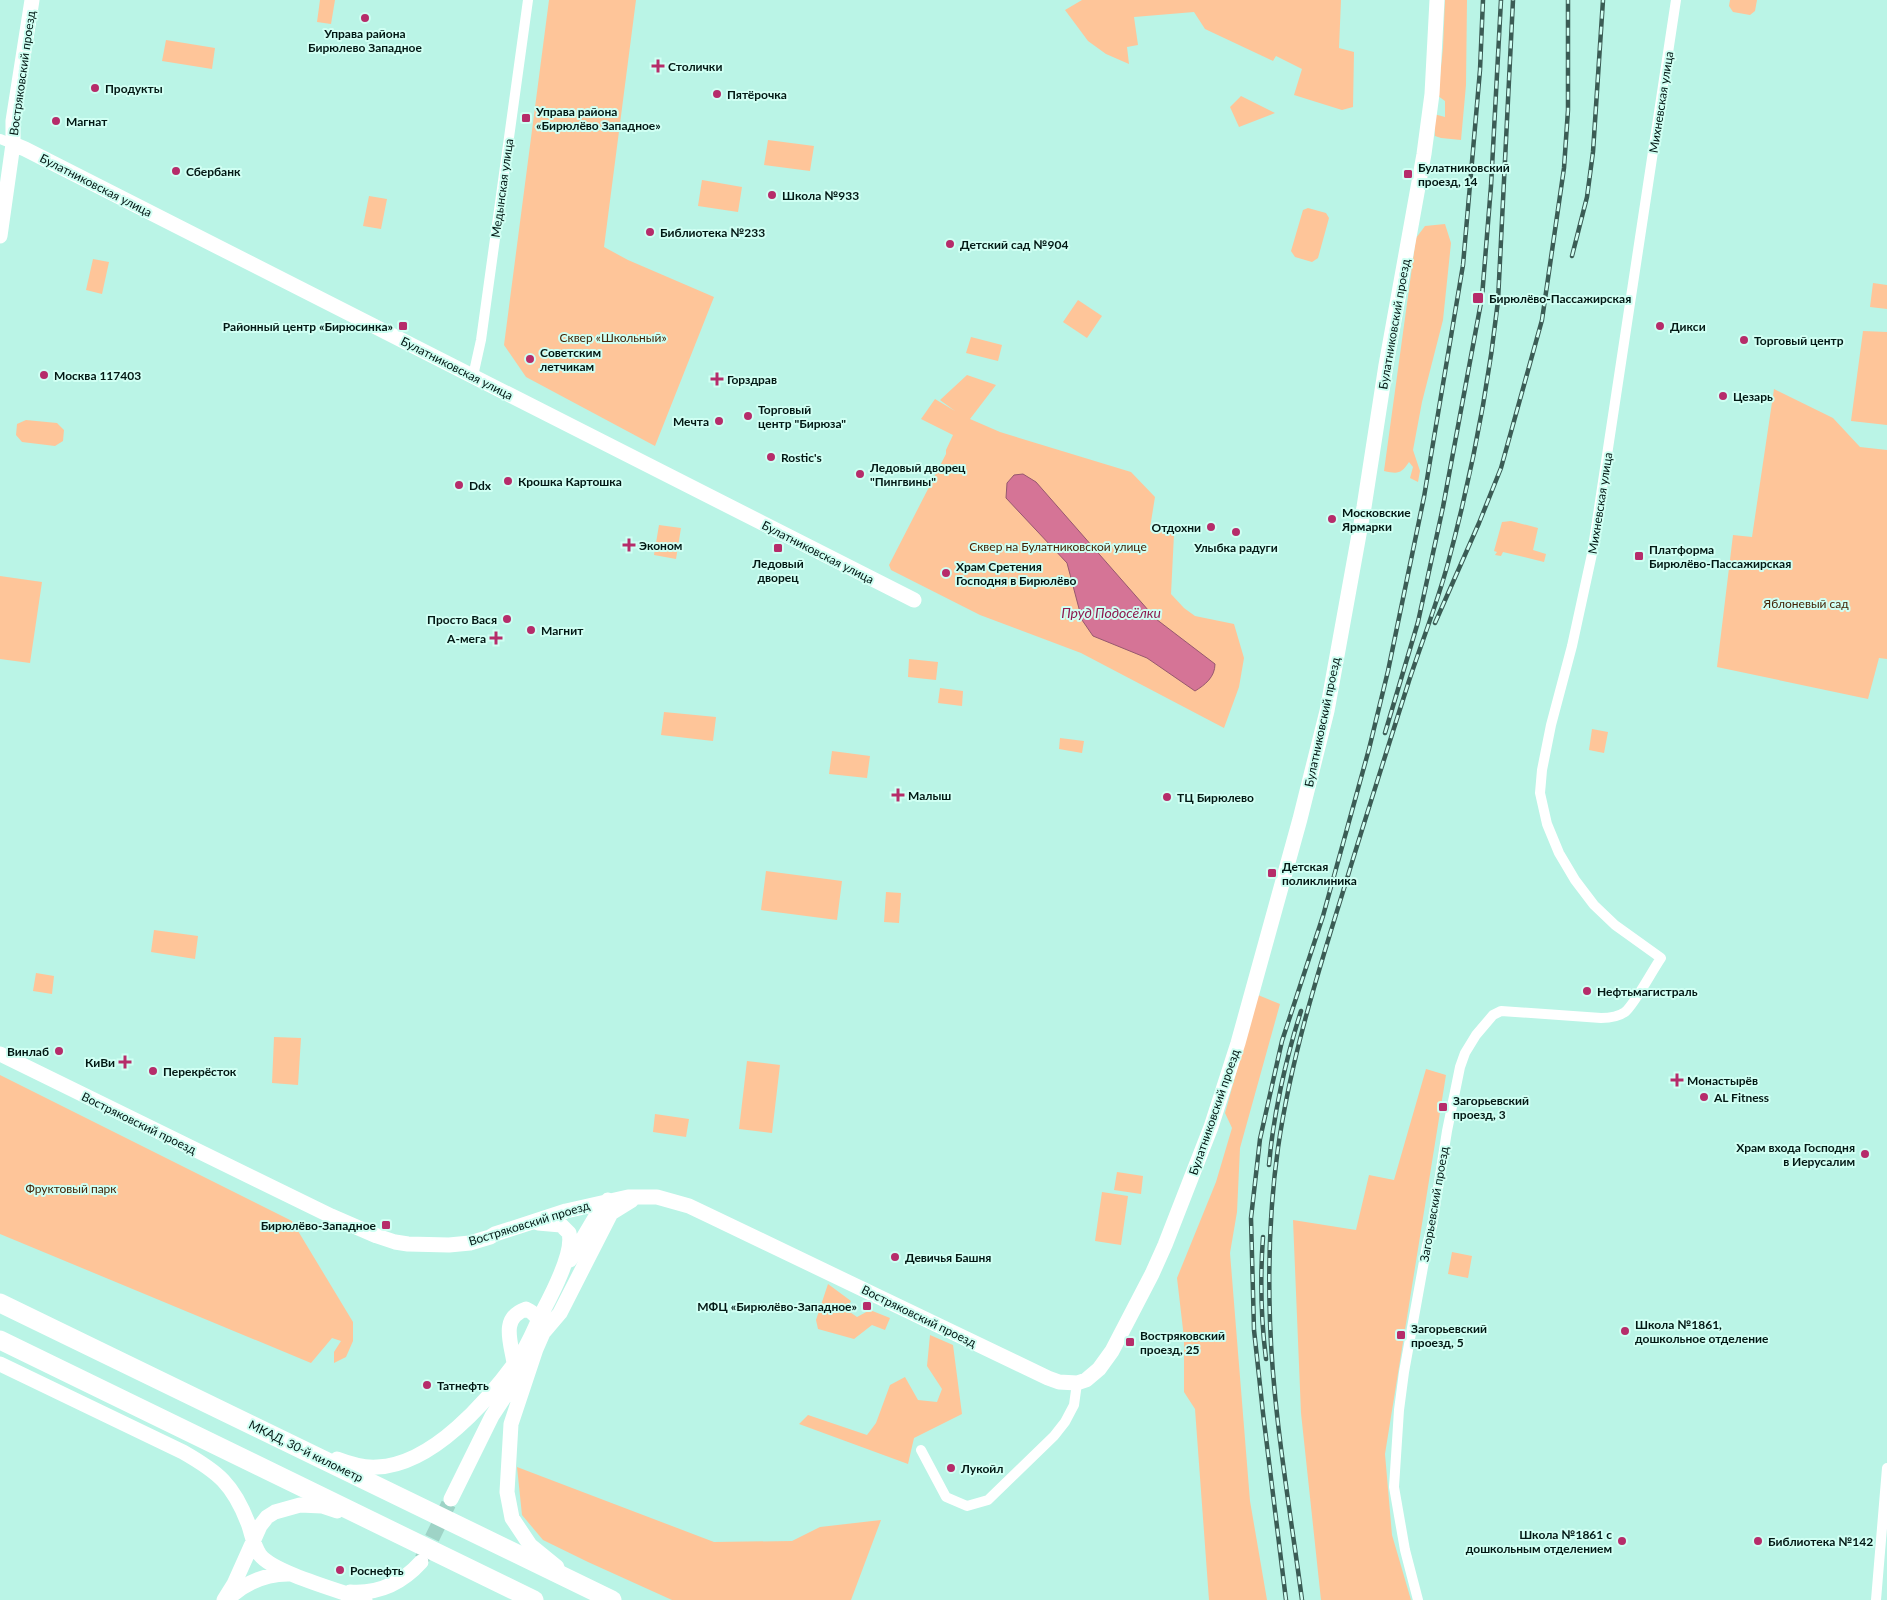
<svg xmlns="http://www.w3.org/2000/svg" width="1887" height="1600" viewBox="0 0 1887 1600" font-family="Lato,sans-serif">
  <rect width="100%" height="100%" fill="#baf4e6"/>
  <!-- green -->
  <path fill="#fec599" d="M320,0h15l-4,24 -14,-2z
    M549,0h87l-32,247 24,13 86,37 -59,149 -129,-69 -22,-32z
    M1082,0h259l-2,48 15,4 -1,55 -11,3 -48,-15 8,-26 -26,-13 -3,5 -68,-32 -11,-17 -60,5 4,28 -11,2 2,17 -23,-10 -18,-13 -23,-31z
    M1445,0h22l-1,85 -5,55 -20,-2 -6,-2 -1,-22 11,3v-16l-7,-5 5,-48z
    M1730,0h27l-2,11 -5,4 -17,-3 -4,-6z
    M166,40l49,8 -3,21 -50,-8z
    M1241,96l34,17 -36,14 -9,-20z
    M768,140l46,6 -4,25 -46,-6z
    M702,180l40,7 -4,25 -40,-6z
    M369,196l18,3 -6,30 -18,-3z
    M1308,208l18,5 3,5 -11,40 -6,4 -17,-5 -4,-6 12,-41z
    M1445,224l6,19 -8,77 -21,82 -9,48 7,21 -2,11 -8,-4 3,-11 -4,-5c-8,12 -11,12 -25,9l32,-233 9,-12z
    M93,259l16,3 -7,32 -16,-4z
    M1873,283l14,2v24l-17,-2z
    M1078,300l24,16 -15,22 -24,-16z
    M1863,331l24,1v93l-36,-4z
    M971,337l31,8 -4,16 -32,-8z
    M967,375l29,10 -26,34 30,13 39,12 92,28 24,25 -5,31 24,6 -3,60 13,14 11,8 39,8 10,34 -5,29 -15,41 -143,-75 -101,-38 -89,-45 -2,-5 57,-111v-4l7,-15 -32,-16 14,-20 20,12 -15,-11z
    M1774,389l59,29 27,29 27,3v209l-8,-1 -11,41 -151,-32 16,-132 19,2z
    M26,420l31,3 7,7 -1,11 -8,5 -33,-4 -6,-7 1,-11z
    M1511,521l27,7 -5,22 13,4 -2,8 -41,-10 -2,4 -6,-1 2,-3 -3,-1 8,-29z
    M659,525l22,3 -5,31 -22,-4z
    M0,576l42,6 -12,81 -30,-4z
    M909,659l29,3 -2,18 -28,-3z
    M940,688l23,3 -1,15 -24,-3z
    M664,712l52,5 -3,24 -52,-6z
    M1592,729l16,3 -4,21 -15,-3z
    M1060,738l24,3 -2,12 -23,-4z
    M832,751l38,5 -3,22 -38,-4z
    M766,871l76,10 -5,39 -76,-10z
    M886,892l15,1 -2,30 -15,-1z
    M154,930l44,6 -3,23 -44,-7z
    M36,973l18,3 -2,18 -19,-3z
    M1258,995l22,9 -40,144 -3,64 -7,41 20,248 17,99h-58l-14,-191 -11,-17v-54l-7,-60 39,-96 16,-54 -7,-15z
    M274,1037l27,1 -3,47 -26,-2z
    M747,1061l33,4 -8,68 -33,-4z
    M1426,1069l20,6 -61,379 7,81 19,65h-90l-20,-187 -8,-193 63,10 13,-55 25,5z
    M0,1075l292,146 61,101v19l-7,16 -12,6v-11l7,-11 -9,-3 -21,25 -311,-129z
    M655,1114l34,5 -3,18 -33,-5z
    M1117,1172l26,4 -2,18 -27,-4z
    M1102,1192l26,4 -7,49 -26,-4z
    M1452,1252l20,4 -4,22 -20,-4z
    M828,1284l23,17 -4,9 10,7 13,-7 20,8 -5,12 -13,-5 -18,14 -36,-10 -2,-9z
    M930,1335l23,10 9,69 -48,24 -6,26 -109,-40 9,-9 59,20 9,-12 14,-38 15,-8 13,23 19,2 5,-13 -15,-23z
    M517,1467l197,75 78,-1 28,-14 61,-7 -30,80h-179l-84,-38 -45,-22 -21,-25z"/>
  <!-- water -->
  <path fill="#d57496" stroke="#96586f" d="M1023,474l13,8 120,137 59,45c0,13 -10,21 -20,27l-48,-33 -54,-22 -11,-16 -15,-57 -61,-65 1,-15 7,-8z"/>
  <g fill="none" stroke-linecap="round" stroke-linejoin="round">
    <!-- secondary-tunnel -->
    <path stroke="#9ed3c6" stroke-width="15" stroke-dasharray="15 8" stroke-linecap="butt" d="M422,1559l29,-60"/>
    <!-- street -->
    <path stroke="#fff" stroke-width="10" d="M0,139l13,5
      M473,376l8,-36 47,-340
      M921,1450l25,47 21,9 21,-6 66,-64 11,-14 9,-17 3,-22
      M1418,1600l-13,-50 -11,-63 5,-77 5,-38 23,-127 5,-19 15,-95 13,-64 5,-14 11,-18 17,-20 8,-4 100,7c8,0 17,-1 24,-6 9,-7 27,-41 36,-54l-46,-33 -21,-20 -19,-25 -16,-27 -12,-29 -7,-31 2,-23 9,-45 21,-79 20,-92 84,-554
      M1876,1600l11,-132"/>
    <!-- secondary -->
    <path stroke="#fff" stroke-width="15" d="M13,144l12,5 889,451
      M0,236l13,-92v-23l19,-121
      M0,1054l331,162 46,20 18,6 13,2 41,1 21,-2 20,-6 5,-3 71,-23 62,-14h29l32,9 21,10 338,162 11,4 18,1 9,-3 13,-11 13,-18 40,-77 13,-29 46,-118 27,-84 62,-224 27,-108 37,-204 22,-142 38,-211 8,-60 5,-94
      M570,1260l29,-49 9,-11
      M0,1364l183,88c35,20 50,32 65,71 4,10 5,23 12,32 14,18 81,36 105,45
      M513,1368l1,-5c-3,-21 -14,-45 12,-54 9,4 12,9 15,18
      M337,1459c13,5 26,9 40,8 56,-2 111,-67 141,-108 11,-14 17,-33 25,-48 9,-17 31,-59 26,-78l-8,-8 -23,-2
      M451,1499l41,-83 32,-49
      M557,1567l-27,-22 -18,-27 -5,-26 4,-68 25,-75 7,-16 17,-20 51,-100 21,-13
      M350,1592c28,2 52,-9 71,-30
      M230,1597c17,-15 35,-23 58,-23
      M224,1600l10,-16 26,-58 7,-9 8,-5 25,-7 22,1 15,5"/>
    <!-- highway -->
    <path stroke="#fff" stroke-width="19" d="M0,1303l612,297
      M0,1340l534,260"/>
    <!-- rail casing -->
    <g stroke="#3b5c55" stroke-width="4.5">
      <path id="rail" d="M1572,256l15,-59 6,-45 10,-152
        M1435,623l44,-100 22,-55 41,-148 22,-152 4,-58v-110
        M1385,733l33,-111 25,-115 39,-210 9,-111 10,-186
        M1269,1165c4,-49 17,-107 32,-154
        M1263,1237c-3,41 -2,82 3,122
        M1286,1600l-23,-187 -9,-83 -3,-112 9,-79 22,-98 41,-125 46,-167 19,-78 36,-174 39,-232 17,-195 3,-70
        M1302,1600c-12,-92 -29,-186 -32,-279 -2,-58 0,-116 8,-173 13,-91 41,-179 68,-266 20,-66 41,-132 62,-198 13,-40 29,-80 40,-121 23,-86 40,-173 50,-262l15,-301"/>
    </g>
    <!-- rail -->
    <use href="#rail" stroke="#d0fff3" stroke-width="2.5" stroke-dasharray="8" stroke-linecap="butt"/>
  </g>
  <!-- markers -->
  <g fill="#b62c6a" stroke="#d0fff3" stroke-width="2">
    <circle cx="365" cy="18" r="5"/>
    <path d="M655.5 58.5h5v5h5v5h-5v5h-5v-5h-5v-5h5z"/>
    <circle cx="95" cy="88" r="5"/>
    <circle cx="717" cy="94" r="5"/>
    <rect x="521" y="113" width="10" height="10" rx="2.5"/>
    <circle cx="56" cy="121" r="5"/>
    <circle cx="176" cy="171" r="5"/>
    <rect x="1403" y="169" width="10" height="10" rx="2.5"/>
    <circle cx="772" cy="195" r="5"/>
    <circle cx="650" cy="232" r="5"/>
    <circle cx="950" cy="244" r="5"/>
    <rect x="1472" y="292" width="12" height="12" rx="2.5"/>
    <rect x="398" y="321" width="10" height="10" rx="2.5"/>
    <circle cx="1660" cy="326" r="5"/>
    <circle cx="1744" cy="340" r="5"/>
    <circle cx="530" cy="359" r="5"/>
    <circle cx="44" cy="375" r="5"/>
    <path d="M714.5 371.5h5v5h5v5h-5v5h-5v-5h-5v-5h5z"/>
    <circle cx="1723" cy="396" r="5"/>
    <circle cx="748" cy="416" r="5"/>
    <circle cx="719" cy="421" r="5"/>
    <circle cx="771" cy="457" r="5"/>
    <circle cx="860" cy="474" r="5"/>
    <circle cx="508" cy="481" r="5"/>
    <circle cx="459" cy="485" r="5"/>
    <circle cx="1332" cy="519" r="5"/>
    <circle cx="1211" cy="527" r="5"/>
    <circle cx="1236" cy="532" r="5"/>
    <path d="M626.5 537.5h5v5h5v5h-5v5h-5v-5h-5v-5h5z"/>
    <rect x="773" y="543" width="10" height="10" rx="2.5"/>
    <rect x="1634" y="551" width="10" height="10" rx="2.5"/>
    <circle cx="946" cy="573" r="5"/>
    <circle cx="507" cy="619" r="5"/>
    <circle cx="531" cy="630" r="5"/>
    <path d="M493.5 630.5h5v5h5v5h-5v5h-5v-5h-5v-5h5z"/>
    <path d="M895.5 787.5h5v5h5v5h-5v5h-5v-5h-5v-5h5z"/>
    <circle cx="1167" cy="797" r="5"/>
    <rect x="1267" y="868" width="10" height="10" rx="2.5"/>
    <circle cx="1587" cy="991" r="5"/>
    <circle cx="59" cy="1051" r="5"/>
    <path d="M122.5 1054.5h5v5h5v5h-5v5h-5v-5h-5v-5h5z"/>
    <circle cx="153" cy="1071" r="5"/>
    <path d="M1674.5 1072.5h5v5h5v5h-5v5h-5v-5h-5v-5h5z"/>
    <circle cx="1704" cy="1097" r="5"/>
    <rect x="1438" y="1102" width="10" height="10" rx="2.5"/>
    <circle cx="1865" cy="1154" r="5"/>
    <rect x="381" y="1220" width="10" height="10" rx="2.5"/>
    <circle cx="895" cy="1257" r="5"/>
    <rect x="862" y="1301" width="10" height="10" rx="2.5"/>
    <circle cx="1625" cy="1331" r="5"/>
    <rect x="1396" y="1330" width="10" height="10" rx="2.5"/>
    <rect x="1125" y="1337" width="10" height="10" rx="2.5"/>
    <circle cx="427" cy="1385" r="5"/>
    <circle cx="951" cy="1468" r="5"/>
    <circle cx="1622" cy="1541" r="5"/>
    <circle cx="1758" cy="1541" r="5"/>
    <circle cx="340" cy="1570" r="5"/>
  </g>
  <g text-anchor="middle" dominant-baseline="central" stroke-width="4" stroke-linejoin="round" paint-order="stroke">
    <!-- poi labels -->
    <g font-size="12" font-weight="bold" fill="#021814" stroke="#d0fff3" text-anchor="start">
      <text x="365" y="33" text-anchor="middle">Управа района<tspan x="365" dy="14">Бирюлево Западное</tspan></text>
      <text x="668" y="66">Столички</text>
      <text x="105" y="88">Продукты</text>
      <text x="727" y="94">Пятёрочка</text>
      <text x="536" y="111">Управа района<tspan x="536" dy="14">«Бирюлёво Западное»</tspan></text>
      <text x="66" y="121">Магнат</text>
      <text x="1418" y="167">Булатниковский<tspan x="1418" dy="14">проезд, 14</tspan></text>
      <text x="186" y="171">Сбербанк</text>
      <text x="782" y="195">Школа №933</text>
      <text x="660" y="232">Библиотека №233</text>
      <text x="960" y="244">Детский сад №904</text>
      <text x="1489" y="298">Бирюлёво-Пассажирская</text>
      <text x="393" y="326" text-anchor="end">Районный центр «Бирюсинка»</text>
      <text x="1670" y="326">Дикси</text>
      <text x="1754" y="340">Торговый центр</text>
      <text x="540" y="352">Cоветским<tspan x="540" dy="14">летчикам</tspan></text>
      <text x="54" y="375">Москва 117403</text>
      <text x="727" y="379">Горздрав</text>
      <text x="1733" y="396">Цезарь</text>
      <text x="758" y="409">Торговый<tspan x="758" dy="14">центр "Бирюза"</tspan></text>
      <text x="709" y="421" text-anchor="end">Мечта</text>
      <text x="781" y="457">Rostic's</text>
      <text x="870" y="467">Ледовый дворец<tspan x="870" dy="14">"Пингвины"</tspan></text>
      <text x="518" y="481">Крошка Картошка</text>
      <text x="469" y="485">Ddx</text>
      <text x="1342" y="512">Московские<tspan x="1342" dy="14">Ярмарки</tspan></text>
      <text x="1201" y="527" text-anchor="end">Отдохни</text>
      <text x="639" y="545">Эконом</text>
      <text x="1236" y="547" text-anchor="middle">Улыбка радуги</text>
      <text x="1649" y="549">Платформа<tspan x="1649" dy="14">Бирюлёво-Пассажирская</tspan></text>
      <text x="778" y="563" text-anchor="middle">Ледовый<tspan x="778" dy="14">дворец</tspan></text>
      <text x="956" y="566">Храм Сретения<tspan x="956" dy="14">Господня в Бирюлёво</tspan></text>
      <text x="497" y="619" text-anchor="end">Просто Вася</text>
      <text x="541" y="630">Магнит</text>
      <text x="486" y="638" text-anchor="end">А-мега</text>
      <text x="908" y="795">Малыш</text>
      <text x="1177" y="797">ТЦ Бирюлево</text>
      <text x="1282" y="866">Детская<tspan x="1282" dy="14">поликлиника</tspan></text>
      <text x="1597" y="991">Нефтьмагистраль</text>
      <text x="49" y="1051" text-anchor="end">Винлаб</text>
      <text x="115" y="1062" text-anchor="end">КиВи</text>
      <text x="163" y="1071">Перекрёсток</text>
      <text x="1687" y="1080">Монастырёв</text>
      <text x="1714" y="1097">AL Fitness</text>
      <text x="1453" y="1100">Загорьевский<tspan x="1453" dy="14">проезд, 3</tspan></text>
      <text x="1855" y="1147" text-anchor="end">Храм входа Господня<tspan x="1855" dy="14">в Иерусалим</tspan></text>
      <text x="376" y="1225" text-anchor="end">Бирюлёво-Западное</text>
      <text x="905" y="1257">Девичья Башня</text>
      <text x="857" y="1306" text-anchor="end">МФЦ «Бирюлёво-Западное»</text>
      <text x="1635" y="1324">Школа №1861,<tspan x="1635" dy="14">дошкольное отделение</tspan></text>
      <text x="1411" y="1328">Загорьевский<tspan x="1411" dy="14">проезд, 5</tspan></text>
      <text x="1140" y="1335">Востряковский<tspan x="1140" dy="14">проезд, 25</tspan></text>
      <text x="437" y="1385">Татнефть</text>
      <text x="961" y="1468">Лукойл</text>
      <text x="1612" y="1534" text-anchor="end">Школа №1861 с<tspan x="1612" dy="14">дошкольным отделением</tspan></text>
      <text x="1768" y="1541">Библиотека №142</text>
      <text x="350" y="1570">Роснефть</text>
    </g>
    <!-- street labels -->
    <g font-size="12" fill="#021814" stroke="#d0fff3">
      <text transform="translate(22 73) rotate(-82)">Востряковский проезд</text>
      <text transform="translate(1661 102) rotate(-81)">Михневская улица</text>
      <text transform="translate(96 185) rotate(27)">Булатниковская улица</text>
      <text transform="translate(502 188) rotate(-82)">Медынская улица</text>
      <text transform="translate(1394 324) rotate(-80)">Булатниковский проезд</text>
      <text transform="translate(457 368) rotate(27)">Булатниковская улица</text>
      <text transform="translate(1600 503) rotate(-81)">Михневская улица</text>
      <text transform="translate(818 552) rotate(27)">Булатниковская улица</text>
      <text transform="translate(1322 722) rotate(-78)">Булатниковский проезд</text>
      <text transform="translate(1214 1112) rotate(-71)">Булатниковский проезд</text>
      <text transform="translate(139 1123) rotate(26)">Востряковский проезд</text>
      <text transform="translate(1434 1204) rotate(-80)">Загорьевский проезд</text>
      <text transform="translate(529 1223) rotate(-17)">Востряковский проезд</text>
      <text transform="translate(919 1316) rotate(26)">Востряковский проезд</text>
      <text transform="translate(306 1451) rotate(26)">МКАД, 30-й километр</text>
    </g>
    <!-- park labels -->
    <g font-size="12" fill="#422306" stroke="#d0fff3">
      <text x="613" y="337">Сквер «Школьный»</text>
      <text x="1058" y="546">Сквер на Булатниковской улице</text>
      <text x="1806" y="603">Яблоневый сад</text>
      <text x="71" y="1188">Фруктовый парк</text>
    </g>
    <!-- water labels -->
    <g font-size="14" font-style="italic" fill="#8e1a4f" stroke="#d0fff3">
      <text x="1111" y="612">Пруд Подосёлки</text>
    </g>
  </g>
</svg>
